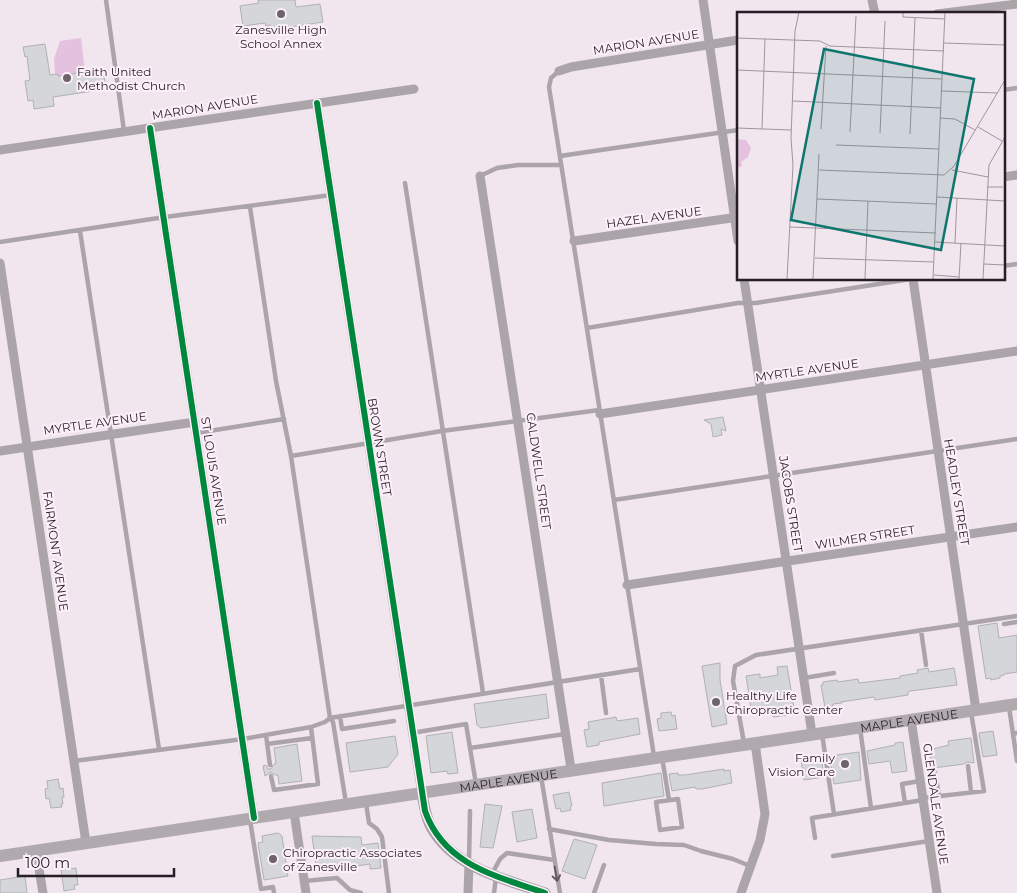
<svg xmlns="http://www.w3.org/2000/svg" width="1017" height="893" viewBox="0 0 1017 893" font-family="Montserrat,sans-serif">
  <rect width="100%" height="100%" fill="#f1e5ee"/>
  <!-- green -->
  <path fill="#e4c1df" d="M81,38l4,34 -27,4 -1,-2h-2l-1,-15 6,-18z"/>
  <!-- building -->
  <path fill="#d4d6d9" stroke="#b1b1b5" d="M258,0h37l1,7 24,-3 3,18 -53,8v-5l-4,1 -1,-3 -22,3 -3,-20 19,-3z
    M45,44l5,31 7,-1 1,2 45,-7 3,20 -53,8 1,9 -20,3 -1,-9 -5,1 -3,-20 5,-1 -3,-24 -2,1 -2,-10z
    M723,417l3,14 -5,-2 1,6 -9,2 -2,-13 -7,-4z
    M997,623l2,15 18,-3v37l-13,2v1l-4,1v2l-9,2v-2l-5,1 -8,-53z
    M720,663v17l7,44 -15,3 -10,-61z
    M787,666l8,48 -22,3 -1,-5 -20,3 -6,-39 14,-2v4l18,-3 -1,-8z
    M928,668l1,4 25,-4 3,17 -47,6 -2,1v3l-33,5 -1,-3 -33,5 1,1 -9,1v2l-8,2 -4,-23h2v-3l14,-2 1,2 20,-3 1,4 41,-5v-2l18,-3 -1,-3z
    M546,694l3,24 -68,10 -4,-3 -3,-21z
    M671,712l1,4 3,-1 2,14 -18,2 -2,-12 4,-1v-5z
    M616,717l1,4 21,-3 2,16 -41,8v3l-12,2 -3,-17 5,-1 -1,-7z
    M993,731l4,24 -14,2 -4,-24z
    M452,732l6,41 -10,1 -1,-3 -16,2 -5,-37z
    M395,736l3,18 -10,13 -38,5 -4,-29z
    M971,738l3,25 -7,-1 -3,2 -31,4 -4,-18 20,-5 -1,-4z
    M903,742l4,29 -15,2 -2,-12 -21,3 -2,-13 28,-6v-2z
    M297,744l5,37 -23,3 -1,-9h-3l-4,-3 -6,4 -2,-10 3,-1 2,4h3l3,-5h2l-2,-16z
    M859,752l2,28 -27,4 -5,-28z
    M819,756l1,2 1,-1 3,20 -20,3 -3,-21z
    M724,769v2l6,-1 2,13 -30,6h-6l-1,-2 -23,4 -3,-17 9,-1v2h7z
    M661,773l3,23 -60,10 -2,-23z
    M58,779l2,10 3,-1 1,9h-2l1,7h-2l1,3 -11,1 -2,-10 -3,1 -1,-10 3,-1 -1,-7z
    M569,792l3,14 -2,1 1,3 -10,2 -1,-4 -4,1 -3,-14z
    M485,804l17,2 -9,42 -13,-1z
    M532,809l5,29 -20,4 -5,-30z
    M278,833l4,3 6,40 -24,4 -6,-37 5,-1 -1,-6z
    M312,836l49,1 1,8 16,-2 3,25 -11,1v-5l-53,8z
    M574,839l23,6 -12,34 -23,-8z
    M76,868l2,17h-4l1,4 -11,2 -3,-21z
    M25,876l2,17h-27v-13z"/>
  <g fill="none" stroke-linecap="round" stroke-linejoin="round">
    <!-- lane -->
    <path stroke="#aba5aa" stroke-width="4.5" d="M106,0l18,131
      M559,71l-8,7 -2,9 105,669
      M1003,90l14,-2
      M560,156l178,-26
      M480,176l17,-8 21,-3h43
      M405,183l78,510
      M250,207l26,174 15,75 39,262 3,4 13,81
      M80,231l79,518
      M0,242l165,-25 166,-22
      M1003,266l14,-2
      M587,328l151,-25h18l155,-24
      M197,433l87,-14
      M291,456l151,-25 157,-21
      M614,500l403,-61
      M1004,624l13,-2
      M921,630l5,35
      M601,675l5,38
      M804,678l30,-5
      M1009,707l4,27 4,-1
      M340,716l2,13 52,-8
      M860,728l11,80
      M412,733l54,-9 10,60
      M822,734l12,80
      M1013,734l4,27
      M266,735l4,30
      M744,743l-11,-62 2,-15 21,-11 261,-39
      M267,744l45,-6
      M470,748l95,-14
      M662,757l7,43
      M74,761l169,-22 68,-12 14,-5 5,-4 310,-49
      M968,766l3,26
      M935,772l4,24
      M271,776l3,14 44,-6 -7,-57
      M541,776l19,117
      M923,798l61,-7 -13,-79
      M678,799l4,28 -22,3 -4,-28z
      M366,803l3,20 8,6 5,8 7,56
      M905,803l-3,-19 18,-3
      M250,820l11,69 12,-2 1,6
      M549,829l60,11 47,4 28,1 17,6 32,8 17,7
      M815,838l-3,-20 111,-18
      M833,856l96,-15
      M469,863l1,-52
      M492,874l8,-15 7,-6 47,7
      M304,881l33,-3 13,12 11,3
      M494,893l2,-16
      M594,893l10,-28"/>
    <!-- street -->
    <path stroke="#aba5aa" stroke-width="9" d="M703,0l35,241
      M872,0l3,14
      M937,14l80,-10
      M559,71l12,-4 167,-27
      M317,103l105,691
      M150,128l104,690
      M0,150l414,-61
      M480,176l91,593
      M1003,177l14,-2
      M574,241l164,-24
      M0,263l86,580
      M744,279l68,455
      M913,279l63,431
      M600,414l417,-63
      M0,451l195,-29
      M627,585l390,-58
      M911,719l26,174
      M294,812l12,81
      M36,851l7,42
      M468,893l1,-29
      M741,893l19,-53 5,-26 -10,-71"/>
    <!-- secondary -->
    <path stroke="#aba4aa" stroke-width="11" d="M422,794c2,11 4,24 9,33 23,41 73,52 114,66"/>
    <!-- primary -->
    <path stroke="#b0a9ad" stroke-width="12" id="s1" d="M0,856l1017,-152"/>
    <!-- cycleway casing -->
    <g stroke="#fef0fb" stroke-width="9">
      <path id="cycleway" d="M317,103l108,708c19,54 71,65 120,82
        M150,128l104,690"/>
    </g>
    <!-- cycleway -->
    <use href="#cycleway" stroke="#00873e" stroke-width="6"/>
  </g>
  <!-- one-way arrows -->
  <defs><path id="oneway-shaft" d="M-6 0H5M1.5-3L5.5 0L1.5 3" fill="none" stroke-width="1.6" stroke-linecap="round" stroke-linejoin="round" transform="scale(1.25)"/></defs>
  <use stroke="#625b61" href="#oneway-shaft" transform="translate(556 874) rotate(80)"/>
  <!-- markers -->
  <g fill="#6d646b" stroke="#fef0fb" stroke-width="2">
    <circle cx="281" cy="14" r="5"/>
    <circle cx="67" cy="78" r="5"/>
    <circle cx="716" cy="702" r="5"/>
    <circle cx="845" cy="764" r="5"/>
    <circle cx="273" cy="859" r="5"/>
  </g>
  <g text-anchor="middle" dominant-baseline="central" stroke-width="4" stroke-linejoin="round" paint-order="stroke">
    <!-- poi labels -->
    <g font-size="12" fill="#261e25" stroke="#fef0fb" text-anchor="start">
      <text x="281" y="29" text-anchor="middle">Zanesville High<tspan x="281" dy="14">School Annex</tspan></text>
      <text x="77" y="71">Faith United<tspan x="77" dy="14">Methodist Church</tspan></text>
      <text x="726" y="695">Healthy Life<tspan x="726" dy="14">Chiropractic Center</tspan></text>
      <text x="835" y="757" text-anchor="end">Family<tspan x="835" dy="14">Vision Care</tspan></text>
      <text x="283" y="852">Chiropractic Associates<tspan x="283" dy="14">of Zanesville</tspan></text>
    </g>
    <!-- street labels -->
    <g font-size="12" fill="#261e25" stroke="#fef0fb">
      <text transform="translate(646 42) rotate(-9)">MARION AVENUE</text>
      <text transform="translate(205 107) rotate(-9)">MARION AVENUE</text>
      <text transform="translate(654 217) rotate(-8)">HAZEL AVENUE</text>
      <text transform="translate(807 370) rotate(-8)">MYRTLE AVENUE</text>
      <text transform="translate(95 423) rotate(-8)">MYRTLE AVENUE</text>
      <text transform="translate(380 447) rotate(81)">BROWN STREET</text>
      <text transform="translate(214 471) rotate(81)">ST LOUIS AVENUE</text>
      <text transform="translate(539 471) rotate(82)">CALDWELL STREET</text>
      <text transform="translate(957 492) rotate(81)">HEADLEY STREET</text>
      <text transform="translate(791 504) rotate(81)">JACOBS STREET</text>
      <text transform="translate(865 537) rotate(-9)">WILMER STREET</text>
      <text transform="translate(56 551) rotate(82)">FAIRMONT AVENUE</text>
      <text stroke="none"><textPath href="#s1" startOffset="919">MAPLE AVENUE</textPath></text>
      <text stroke="none"><textPath href="#s1" startOffset="514">MAPLE AVENUE</textPath></text>
      <text transform="translate(936 804) rotate(82)">GLENDALE AVENUE</text>
    </g>
  </g>
  <!-- overview -->
  <g transform="translate(737 12)">
    <rect width="268" height="268" fill="#f1e5ee"/>
    <path d="M0,127l9,1 5,8 -3,9 -7,5 1,4 -5,2z" fill="#e4c1df"/>
    <path fill="none" stroke="#a0959e" stroke-width="1" d="M166,0v5l42,2M0,26l83,3 10,5 114,5M207,31l61,2M0,58l205,9M205,79l55,2M56,89l148,7M203,106l15,1 20,11M241,115l24,14M0,116l54,2M25,117l3,-90M84,117l5,-83M113,120l6,-116M143,121l5,-112M173,122l5,-116M99,133l103,4M82,158l125,5 10,-9 51,-86M215,158l36,7M250,175h16M200,185l68,4M80,187l120,5M53,215l146,6M198,230l70,4M218,231l2,-45M78,246l119,4M247,252l21,1M197,263l25,2M50,267l6,-114 -2,-27 4,-107 4,-19M76,267l6,-125M128,267l3,-78M196,267l12,-267M222,267l2,-36M246,267l6,-114 16,-28"/>
    <path fill="#0f766e" fill-opacity="0.15" stroke="#0f766e" stroke-width="2.5" d="M87,37l150,30 -33,171 -150,-30z"/>
    <rect width="268" height="268" fill="none" stroke="#261e25" stroke-width="2.5"/>
  </g>
  <!-- scale -->
  <path d="M18 868v8h156v-8" fill="none" stroke="#261e25" stroke-width="2.5"/>
  <text x="25" y="868" font-size="15" fill="#261e25" stroke="#fef0fb" stroke-width="4" paint-order="stroke">100 m</text>
</svg>
